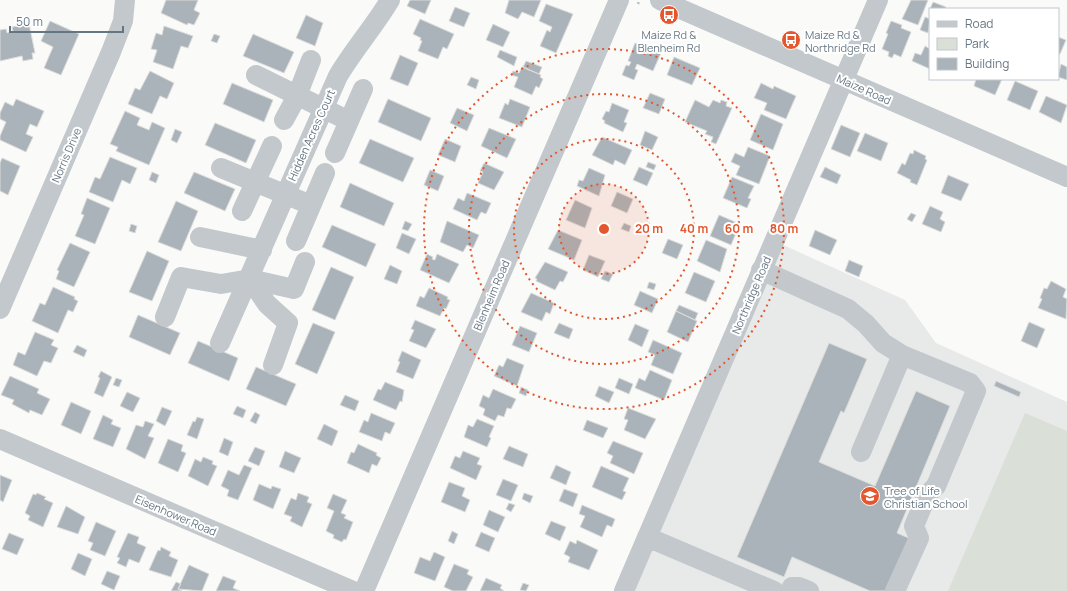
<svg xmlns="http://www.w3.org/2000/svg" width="1067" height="591" viewBox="0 0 1067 591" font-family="Manrope,sans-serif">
  <rect width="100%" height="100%" fill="#fafaf8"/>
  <!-- built -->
  <path fill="#e8e9e9" d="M781,244l124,56 31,43 131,59v189h-435z"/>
  <!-- green -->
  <path fill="#dadfd7" d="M1025,413l42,18v160h-119z"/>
  <!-- building -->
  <path fill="#aab3b9" stroke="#dcdcda" d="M166,0h32l-4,10 6,3 -6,12 -6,-2 -1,2 -26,-12z
    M410,0h21l-6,14 -18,-8z
    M509,0h32l-7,17 -12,-5 -4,7 -13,-6z
    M911,0h17l-10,25 -16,-6z
    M933,2l13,5 -1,2h-15z
    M546,4l27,10 -17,39 -16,-7 7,-16 3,2 2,-5 -13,-6z
    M455,7l15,6 -6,14 -15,-6z
    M306,15l17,8 -8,23 -19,-8z
    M925,17l5,2 -2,14 -8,-3z
    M420,19l34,15 -7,15 -4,-2 -5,12 -20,-8 4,-10 -2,-1 1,-2 -8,-4z
    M50,21l29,13 -18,41 -17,-7 9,-21 -12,-6z
    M891,21l11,4 -1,3 10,4 -10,25 -7,-3 -2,4 -4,-2 1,-4 -7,-3 6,-15 -2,-1z
    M29,24l6,29h-3l1,6 -10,2 -1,-5 -22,5v-31l6,-1 1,4 6,-2 -1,-4z
    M493,24l17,8 -7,15 -17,-7z
    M164,26l29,10 -5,12 -7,-2 -8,23 -20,-7 4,-12 -6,-1 5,-16 6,2z
    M214,34l6,2 -3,7 -6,-2z
    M253,34l41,18 -10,21 -41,-17z
    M1058,37l8,3 -6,14h-2z
    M635,43l26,10 -8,18 -16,-7 -2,5 3,1 -4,10 -12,-5 4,-10 3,1 2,-4 -3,-1z
    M925,46l5,3v20l-18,-8 3,-8 6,2z
    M500,50l17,7 -3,9 -17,-9z
    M400,55l18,8 -10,23 -18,-7z
    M674,57l26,11 -8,17 -25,-10z
    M526,61l16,6 -3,7 -16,-7z
    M1061,64l6,3v13l-9,-3z
    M522,67l19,8 -1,2 3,2 -4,9 -3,-2 -4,9 -18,-8 4,-10 -7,-2 2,-4 6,2z
    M150,71l24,12 -7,16 -7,-3 -8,18 -24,-10 7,-16 5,2z
    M471,77l8,3 -3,9 -9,-4z
    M976,79h26l-7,16 -21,-9z
    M1015,81l23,10 -8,19 -23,-10z
    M232,83l41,17 -9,22 -41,-18z
    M761,83l12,6 1,-3 22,10 -10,23 -22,-9 3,-7 -13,-5z
    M650,93l15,6 -6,15 -16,-6z
    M1046,96l21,9 -6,18 -22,-11z
    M16,99l28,12 -7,16 -7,-3 -4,10 7,3 -7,15 -26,-12v-4l6,-14 -6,-3v-6l5,-11 8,4z
    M388,99l43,19 -10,23 -43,-19z
    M510,99l20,8 -8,20 -23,-9 6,-15 3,2z
    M695,100l14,7 4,-7 7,3 1,-3 6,2 -1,4 6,2 -16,36 -5,-2 2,-5 -8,-3 2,-3 -22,-9z
    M612,103l17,7 -5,12 3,1 -4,9 -19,-9 1,-2 -3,-2 4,-8 3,1z
    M457,108l17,7 -7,16 -17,-8z
    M125,111l15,7 -3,7 12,5 3,-8 13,6 -16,37 -33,-14 2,-4 -8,-3z
    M761,114l22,10 -10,26 -23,-10z
    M215,123l41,17 -10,23 -41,-18z
    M841,125l19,8 -10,24 -19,-8z
    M489,128l27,11 -9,19 -26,-12z
    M175,129l7,3 -5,11 -6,-3z
    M645,131l13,6 -6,13 -12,-5z
    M865,133l23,10 -7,18 -24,-10z
    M602,137l30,13 -7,15 -10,-5 -2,5 -21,-10z
    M370,139l44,19 -11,24 -44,-19z
    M445,139l16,7 -6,16 -17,-7z
    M748,147l22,9 -11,28 -23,-9 4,-9 -9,-4 4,-9 9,4z
    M914,150l12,6 -1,3 2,1 -10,25 -7,-3 1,-2 -14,-7 5,-10 3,2 5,-12 3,1z
    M110,157l27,11 -7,16 -8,-4 -9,22 -24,-10 6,-15 5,2z
    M2,158l18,8 -12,29 -8,-4v-28z
    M648,162l8,3 -2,5 -8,-3z
    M484,163l20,9 -10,18 -16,-7 5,-11 -3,-1z
    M639,167l14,6 -6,13 -14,-6z
    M825,167l16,8 -4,9 -17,-7z
    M589,168l16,7 -6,21 -22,-10 2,-6 4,1z
    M430,170l14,6 -6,15 -14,-6z
    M152,172l7,3 -3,8 -7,-3z
    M194,172l41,17 -10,22 -41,-18z
    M948,175l21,9 -8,17 -20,-8z
    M732,177l22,9 -6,12 3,1 -4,9 -24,-10z
    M350,183l44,20 -10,23 -44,-19z
    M617,192l16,7 -6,14 -16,-7z
    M467,193l24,10 -5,11 -5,-2 -4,8 -24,-11 5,-11 6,3z
    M87,198l23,10 -15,36 -20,-8 9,-21 -3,-1z
    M575,200l17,8 -7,20 -19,-8z
    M176,201l22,10 -17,40 -23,-9z
    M930,206l13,6 -3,7 5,3 -4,10 -19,-8z
    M911,213l5,2 -4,7 -5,-3z
    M719,215l21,9 -9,21 -21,-9z
    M405,221l7,3 -4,7 -6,-2z
    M447,221l32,14 -6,13 -6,-3 -4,7 -23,-10z
    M624,223l7,3 -2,6 -8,-3z
    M131,224l6,2 -2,7 -6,-2z
    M332,225l44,19 -10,23 -44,-20z
    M558,230l24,10 -8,20 -26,-11z
    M815,230l22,10 -7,15 -21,-9z
    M402,233l14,6 -7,15 -13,-6z
    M668,239l15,6 -6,14 -15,-6z
    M706,240l21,9 -7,23 -23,-11z
    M70,243l20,9 -16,35 -18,-8 3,-8 -2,-1z
    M147,251l22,10 -17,40 -23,-9z
    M427,254l6,3 -1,2 3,1 2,-6 22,10 -10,19 -29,-13z
    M589,255l16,6 -7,16 -15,-7z
    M849,260l14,6 -4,11 -14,-6z
    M545,262l23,10 -5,10 -3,-1 -5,9 -19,-9 1,-2 -2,-1z
    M390,265l12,6 -5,13 -13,-5z
    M331,267l23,10 -19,43 -23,-10z
    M605,271l8,3 -4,8 -8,-3z
    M694,272l21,9 -9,21 -21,-9z
    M1051,281l15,8 -3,8 4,2 -1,20 -28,-11 4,-9 -2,-1 4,-10 3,1z
    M649,282l7,2 -2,6 -7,-2z
    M53,287l22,10 -1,2 4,2 -5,11 -5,-2 -10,23 -26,-12 8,-18 5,2z
    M429,288l19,9 -1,2 3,1 -4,9 -2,-1 -4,8 -24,-10 4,-10 4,2z
    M640,291l18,8 -6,14 -18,-8z
    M531,293l23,10 -4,11 -4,-2 -4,9 -21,-9z
    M679,305l19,8 -3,7 -19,-9z
    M676,311l21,10 -9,21 -21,-10z
    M138,315l42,18 -10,22 -41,-18z
    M415,320l21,9 -10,19 -17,-7 5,-11 -3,-1z
    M1029,322l16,7 -8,19 -16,-7z
    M313,323l22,9 -18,42 -22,-10z
    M559,323l14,6 -4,10 -15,-6z
    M635,324l14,6 -7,17 -14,-7z
    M520,326l17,7 -8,19 -17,-7z
    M35,332l19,8 -3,5 7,3 -7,15 -7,-2 -7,15 -24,-11 5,-13 7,3z
    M653,340l29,13 -9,21 -22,-9 4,-10 -7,-3z
    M198,341l40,17 -9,23 -41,-18z
    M829,343l38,16 -23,54 -3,-2 -22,51 56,24 41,-95 34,15 -53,127 14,6 -23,52h-18l-78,-34 -8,20 -47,-20z
    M77,345l10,5 -3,7 -11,-5z
    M402,351l19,9 -8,19 -17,-7 4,-10 -2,-1z
    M507,358l17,7 -7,21 -23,-10 5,-11 4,2z
    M256,367l40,17 -10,22 -40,-17z
    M650,370l22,10 -8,20 -29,-12 4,-10 6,3z
    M101,371l11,6 -9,20 -9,-4 6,-15 -2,-1z
    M10,376l29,13 -2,4 13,6 -8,16 -12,-5 -1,3 -17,-9 2,-4 -13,-5z
    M116,378l6,2 -3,7 -6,-2z
    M619,378l14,6 -4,10 -14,-6z
    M996,381l25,11 -2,5 -25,-11z
    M385,382l19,8 -2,12 -2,-1 -4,9 -23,-10 5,-11 3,1z
    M599,386l15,6 -5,11 -14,-7z
    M521,387l7,3 -2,6 -7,-3z
    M493,389l23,10 -5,10 -4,-1 -3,9 -6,-2 -3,6 -12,-6 2,-6 -6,-3 4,-11 6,3z
    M127,392l13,6 -7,14 -13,-6z
    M345,395l14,6 -4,10 -15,-6z
    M71,402l20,9 -10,23 -20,-9z
    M237,406l9,4 -3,8 -10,-4z
    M162,407l10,4 -7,15 -9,-5z
    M628,408l28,11 -11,20 -21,-9 4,-10 -4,-1z
    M255,412l5,3 -4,9 -6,-3z
    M371,413l24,10 -5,11 -5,-2 -3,9 -23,-9 5,-12 4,2z
    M103,415l10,5 -2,4 10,4 -8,19 -20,-8z
    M197,417l7,2 -7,20 -10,-4 6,-14 2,1z
    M477,419l17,7 -5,11 2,1 -4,9 -23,-10 4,-12 5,2z
    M587,420l21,8 -5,10 -20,-8z
    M145,421l9,3 -6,12 6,2 -9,21 -19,-10 10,-24 7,2z
    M324,424l14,7 -6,15 -15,-7z
    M224,438l9,4 -5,14 -9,-4z
    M168,439l15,6 -2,6 5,2 -8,19 -20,-9z
    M613,441l30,12 -9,21 -24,-11 3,-7 -6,-3z
    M358,444l19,9 -1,2 5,3 -4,8 -5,-2 -3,9 -22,-10 4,-11 3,1z
    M509,446l19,8 -5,13 -20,-8z
    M255,447l10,4 -6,15 -11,-5z
    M285,451l16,7 -7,15 -15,-6z
    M463,451l17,7 -3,6 5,2 -6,14 -26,-12 5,-12 5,2z
    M203,457l10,4 -1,3 5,2 -9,20 -20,-10 7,-17 6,3z
    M244,465l8,3 -14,32 -11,-4 2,-6 -8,-4 7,-16 11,5z
    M556,465l15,7 -5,13 -16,-7z
    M601,466l28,12 -6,13 3,1 -4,8 -30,-13z
    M0,475l12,5 -9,22 -3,-2z
    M503,479l15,6 -7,16 -15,-6z
    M449,482l16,6 -3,8 8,4 -5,12 -24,-10z
    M259,484l12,5 1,-3 9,3 -8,20 -20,-9z
    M564,489l14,5 -5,13 -14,-6z
    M37,493l9,4 -2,2 9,4 -10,24 -15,-7 2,-4 -5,-3 8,-19 3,1z
    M298,493l11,4 -2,5 5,2 -10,23 -12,-6 2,-4 -8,-3 7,-16 5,2z
    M524,493l9,3 -3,7 -8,-4z
    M333,494l14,6 -6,13 5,2 -2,3 9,4 -7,18 -2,-1 -2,3 -9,-4 1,-3 -8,-4 8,-20 -7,-3z
    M509,503l6,2 -4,7 -5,-3z
    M582,505l33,14 -3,8 -5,-2 -5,12 -22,-10 5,-11 -6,-2z
    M66,506l19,11 -7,17 -21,-7z
    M489,510l16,7 -7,15 -15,-7z
    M551,521l15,6 -6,14 -15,-7z
    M96,522l20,9 -11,25 -15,-6 3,-7 -5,-2z
    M452,531l6,3 -4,10 -6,-3z
    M481,532l14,6 -6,14 -14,-6z
    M9,533l15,6 -7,16 -15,-6z
    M128,533l11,4 -2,6 9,4 -7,16 -10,-4 -3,8 -9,-4 3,-5 -3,-1z
    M577,540l21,10 -9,20 -21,-8 2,-5 -6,-3 6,-13 6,3z
    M161,547l10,5 -2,4 9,4 -7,17 -22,-7 9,-20 2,1z
    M434,552l11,5 -10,24 -21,-8 6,-16 10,4z
    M78,553l14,6 -7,17 -14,-7z
    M454,564l15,6 -2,4 6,3 -7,14h-13l-9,-4z
    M189,565l20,9 -7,17 -24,-2z
    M107,571l13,5 -6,14 -13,-6z
    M223,576l13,5 -3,7 7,3h-24z
    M486,578l16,7 -2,3 4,3h-24z
    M176,582l5,2 -3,5 4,2h-11z
    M523,583l6,2 -3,6 -6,-1z"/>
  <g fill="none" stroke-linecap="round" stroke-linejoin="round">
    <!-- path -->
    <path stroke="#bbbfc2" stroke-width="2.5" stroke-dasharray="2 2" stroke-linecap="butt" d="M638,4l1,-3"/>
    <!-- minor -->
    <path stroke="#c3c8cc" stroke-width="20" d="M660,0l407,177
      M256,75l93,46
      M284,120l13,-24 14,-36
      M335,153l28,-64
      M221,168l90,37
      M242,211l30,-65
      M200,237l62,13
      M296,241l29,-68
      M761,270l87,39 18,15 17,19 19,12 68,28 6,8 -40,95 -9,9 -13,31 5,12 -24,53
      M250,279l17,25 21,19 -15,42
      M0,309l111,-257 12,-31 2,-21
      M165,317l16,-40 40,7 29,-5 44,10 11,-27
      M220,343l118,-267c16,-27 36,-49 52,-76
      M0,439l353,152
      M861,452l41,-97
      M647,537l127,54
      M364,591l255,-591
      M624,591l254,-591
      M790,591l2,-4h7l10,4"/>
  </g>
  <!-- distance rings -->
  <circle cx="604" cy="229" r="45" fill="#e4572e" fill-opacity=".12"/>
  <g fill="none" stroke="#e4572e" stroke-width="2" stroke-dasharray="2 4">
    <circle cx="604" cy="229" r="45"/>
    <circle cx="604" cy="229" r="90"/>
    <circle cx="604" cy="229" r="135"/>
    <circle cx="604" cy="229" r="180"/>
  </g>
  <!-- icons -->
  <defs>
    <g id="bus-disc" transform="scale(1)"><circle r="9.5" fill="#e4572e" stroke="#fff"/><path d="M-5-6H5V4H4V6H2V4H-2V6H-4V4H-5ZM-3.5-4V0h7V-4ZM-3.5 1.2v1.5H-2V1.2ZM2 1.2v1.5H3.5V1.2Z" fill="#fff"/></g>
    <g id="school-disc" transform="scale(1)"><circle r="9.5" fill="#e4572e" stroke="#fff"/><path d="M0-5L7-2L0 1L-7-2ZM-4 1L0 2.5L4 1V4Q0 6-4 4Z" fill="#fff"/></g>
  </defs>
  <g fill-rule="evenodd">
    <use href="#bus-disc" x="669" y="15"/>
    <use href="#bus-disc" x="791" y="40"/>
    <use href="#school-disc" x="870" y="496"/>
  </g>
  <g text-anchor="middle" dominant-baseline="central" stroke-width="4" stroke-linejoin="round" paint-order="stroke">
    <!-- poi labels -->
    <g font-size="11" fill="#657683" stroke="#fff" text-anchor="start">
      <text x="669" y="34" text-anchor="middle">Maize Rd &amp;<tspan x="669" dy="13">Blenheim Rd</tspan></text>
      <text x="805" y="34">Maize Rd &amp;<tspan x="805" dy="13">Northridge Rd</tspan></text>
      <text x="884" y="490">Tree of Life<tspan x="884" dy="13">Christian School</tspan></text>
    </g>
    <!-- street labels -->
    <g font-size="11" fill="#657683" stroke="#fff">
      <text transform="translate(864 89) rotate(24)">Maize Road</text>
      <text transform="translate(311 135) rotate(-66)">Hidden Acres Court</text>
      <text transform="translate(66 155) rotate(-67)">Norris Drive</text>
      <text transform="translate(491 295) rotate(-67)">Blenheim Road</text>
      <text transform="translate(751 295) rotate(-67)">Northridge Road</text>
      <text transform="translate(176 515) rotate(23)">Eisenhower Road</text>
    </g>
  </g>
  <circle cx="604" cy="229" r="6" fill="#e4572e" stroke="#fff" stroke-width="2"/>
  <g font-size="12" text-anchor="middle" font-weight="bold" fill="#e4572e" stroke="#fff" stroke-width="4" stroke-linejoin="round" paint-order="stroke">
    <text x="649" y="233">20 m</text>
    <text x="694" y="233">40 m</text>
    <text x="739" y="233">60 m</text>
    <text x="784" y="233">80 m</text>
  </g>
  <!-- legend -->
  <rect x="929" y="8" width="130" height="72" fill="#ffffff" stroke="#c1c8cd"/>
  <rect x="937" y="21" width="20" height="6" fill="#c3c8cc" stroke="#c1c8cd"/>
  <text x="965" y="28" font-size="12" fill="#657683">Road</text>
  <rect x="937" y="38" width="20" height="12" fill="#dadfd7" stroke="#c1c8cd"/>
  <text x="965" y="48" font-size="12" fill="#657683">Park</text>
  <rect x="937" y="58" width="20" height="12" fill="#aab3b9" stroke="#c1c8cd"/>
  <text x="965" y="68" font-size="12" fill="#657683">Building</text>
  <!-- scale -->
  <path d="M10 26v6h113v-6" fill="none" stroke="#657683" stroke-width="2"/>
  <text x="16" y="26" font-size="12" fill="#657683" stroke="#ffffff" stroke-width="3" paint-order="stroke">50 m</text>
</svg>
